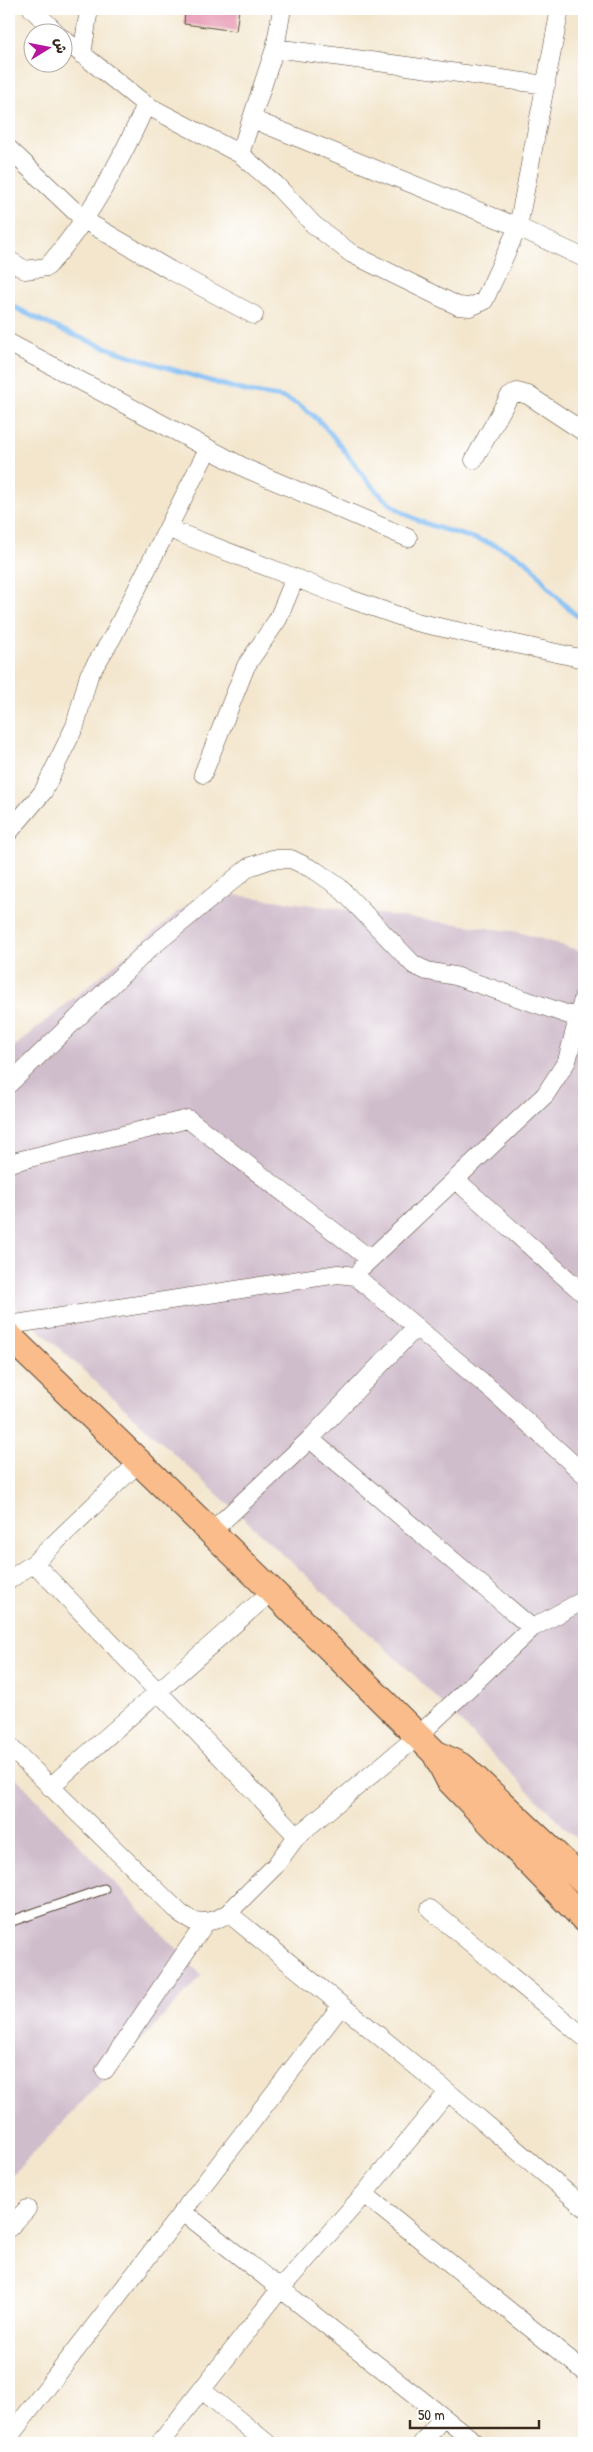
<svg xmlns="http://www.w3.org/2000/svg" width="593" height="2452" viewBox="0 0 593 2452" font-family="'Patrick Hand','Playpen Sans Arabic',sans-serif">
  <rect width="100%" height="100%" fill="#fff"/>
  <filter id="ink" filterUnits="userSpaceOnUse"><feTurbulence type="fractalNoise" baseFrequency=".02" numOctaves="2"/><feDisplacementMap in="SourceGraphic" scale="10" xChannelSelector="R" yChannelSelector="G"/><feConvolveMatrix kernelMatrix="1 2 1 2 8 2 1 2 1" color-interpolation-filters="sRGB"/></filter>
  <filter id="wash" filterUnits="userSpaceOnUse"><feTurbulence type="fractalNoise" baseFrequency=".0096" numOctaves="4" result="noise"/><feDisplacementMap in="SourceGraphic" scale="20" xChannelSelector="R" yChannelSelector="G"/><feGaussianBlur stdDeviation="1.12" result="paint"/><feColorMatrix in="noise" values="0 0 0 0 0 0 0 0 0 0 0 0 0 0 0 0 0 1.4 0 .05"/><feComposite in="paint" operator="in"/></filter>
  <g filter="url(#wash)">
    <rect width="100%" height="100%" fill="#f3e6cd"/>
    <!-- industrial -->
    <path fill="#d0bdcc" d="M204,891l314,41 66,20v895l-169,-171 -406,-374v-251z
      M9,1770l193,206 -193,203z"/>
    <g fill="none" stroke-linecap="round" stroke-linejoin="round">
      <!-- stream -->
      <path stroke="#81bdf3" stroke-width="5" d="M9,304c62,35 133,56 201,77 14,4 29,9 44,12 10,2 23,2 33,6 49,21 66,78 108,108 35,26 85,27 123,49 14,7 21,20 31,32 10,12 23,24 35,34"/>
    </g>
    <g id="blocks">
      <!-- building -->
      <path fill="#e590ad" d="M185,9h54l-3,22 -52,-7z"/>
    </g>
  </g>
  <g filter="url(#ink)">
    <use href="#blocks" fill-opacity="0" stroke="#574638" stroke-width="1"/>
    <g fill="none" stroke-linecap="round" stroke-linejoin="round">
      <!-- lane casing -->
      <g stroke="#574638" stroke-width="11">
        <path id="lane" d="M9,1922l95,-33"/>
      </g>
      <!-- street casing -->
      <g stroke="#574638" stroke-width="19">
        <path id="street" d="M32,9l24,23
          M62,38l84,67 94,49 35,30 39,41 38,29 106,52 12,1 14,-6 34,-74 42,-218
          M275,48l271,37
          M82,55l7,-46
          M252,119l266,108 66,31
          M9,149l75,71 86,50 84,45
          M240,154l35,-106 7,-39
          M9,260l16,10 22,-3c43,-48 73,-105 99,-162
          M9,343l238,126 161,69
          M474,460l35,-63 8,-5 11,3 56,37
          M169,529l178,69 69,24 168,37
          M203,774l43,-108 32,-47 17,-41
          M9,832l34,-40 32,-66 14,-51 23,-37 96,-189
          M9,1084l140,-135 100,-82 23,-8h19l25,12 23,16 75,78 13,6 28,5 123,42
          M9,1163l179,-44 182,140
          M455,1179l129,115
          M363,1266l182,-171 22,-34 17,-66
          M9,1325l329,-51 17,2 139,116 90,82
          M310,1439l222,189
          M211,1532l99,-93 106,-112
          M34,1563l263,273
          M9,1580l25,-17 105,-101
          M9,1746l172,168 12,7 13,1 12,-3 10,-6 47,-47 22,-30 121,-100 114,-108 52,-28
          M50,1787l222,-196
          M430,1909l154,128
          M228,1913l220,179 136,115
          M105,2070l101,-148
          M364,2194l220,177
          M182,2211l294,232
          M9,2228l18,-19
          M203,2391l64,52
          M9,2437l332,-431
          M160,2443l121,-155 83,-94 84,-102
          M422,2443l21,-26"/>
      </g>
      <!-- primary casing -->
      <g stroke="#574638" stroke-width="28">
        <path id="primary" d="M9,1336l263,255 163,162 28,14 121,114
          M435,1753l14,27 135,139"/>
      </g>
      <!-- lane -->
      <use href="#lane" stroke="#fff" stroke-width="9"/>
      <!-- street -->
      <use href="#street" stroke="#fff" stroke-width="18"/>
      <!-- primary -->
      <use href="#primary" stroke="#f9bc8a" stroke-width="26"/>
    </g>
  </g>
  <!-- margin -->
  <rect width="593" height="2452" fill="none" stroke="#fff" stroke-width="30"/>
  <!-- north arrow -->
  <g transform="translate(48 48) rotate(80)"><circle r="24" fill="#ffffff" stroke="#b1aaa5"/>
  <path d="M0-4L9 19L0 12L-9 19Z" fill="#b5179e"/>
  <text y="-8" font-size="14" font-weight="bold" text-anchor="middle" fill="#3b2a1e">ش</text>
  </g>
  <!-- scale -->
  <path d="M410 2420v8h129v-8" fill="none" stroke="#3b2a1e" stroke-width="2.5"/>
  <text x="418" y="2420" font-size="15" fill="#3b2a1e" stroke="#ffffff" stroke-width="4" paint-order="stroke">50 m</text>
</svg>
